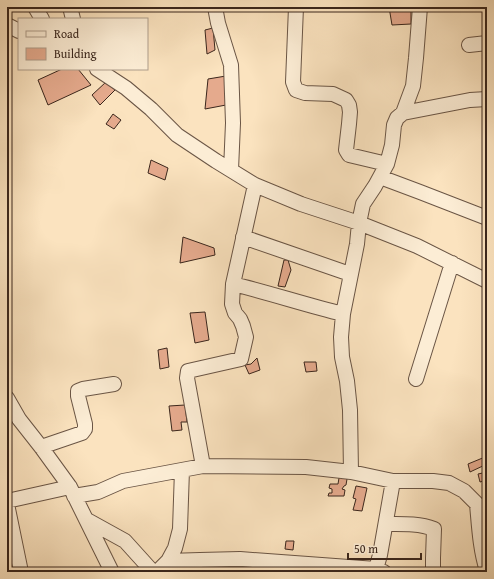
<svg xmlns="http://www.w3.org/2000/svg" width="494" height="579" viewBox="0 0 494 579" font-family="'Gentium Book Plus',serif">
  <rect width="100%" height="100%" fill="#fbe3bf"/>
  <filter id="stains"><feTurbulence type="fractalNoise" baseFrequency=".005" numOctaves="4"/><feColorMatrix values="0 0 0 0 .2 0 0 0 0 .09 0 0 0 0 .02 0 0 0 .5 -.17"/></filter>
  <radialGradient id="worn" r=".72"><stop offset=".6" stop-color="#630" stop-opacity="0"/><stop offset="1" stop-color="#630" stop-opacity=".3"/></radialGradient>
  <!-- building -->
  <path fill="#e5aa8d" stroke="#3a261c" d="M389,7h22v17l-19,1z
    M213,28l2,22 -8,4 -2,-24z
    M62,69h16l13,16 -43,20 -10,-25z
    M226,76v29l-21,4 3,-30z
    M106,82l9,8 -15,15 -8,-10z
    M113,114l8,6 -7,9 -8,-5z
    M151,160l17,8 -3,12 -17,-7z
    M183,237l31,11 1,7 -35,8z
    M284,260h4l3,10 -6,17 -7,-1z
    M205,312l4,28 -14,3 -5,-30z
    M167,348l2,19 -9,2 -2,-19z
    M257,358l3,12 -11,4 -4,-9 6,-1z
    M304,362h12l1,9 -11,1z
    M185,405l2,17h-6l1,8 -10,1 -3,-25z
    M485,457l2,7 -17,8 -2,-8z
    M340,472l8,1 -2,12 -2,1 -2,3 3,1 -1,6h-16l1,-3h3v-4l-3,-1 1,-4h8z
    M487,472v8l-7,2 -2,-8z
    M356,486l11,2 -5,23 -9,-1 3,-11 -3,-1z
    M286,541h8l-1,9 -8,-1z"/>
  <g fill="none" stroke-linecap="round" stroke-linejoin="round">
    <!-- minor casing -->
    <g stroke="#6a5545" stroke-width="16">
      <path id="minor" d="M35,7l7,12
        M70,7l3,12
        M215,7l3,16 13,42 2,58 -2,47
        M296,7l-3,75 3,8 9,3 28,1 13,6 3,5 1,7 -1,12 -3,26 3,5 38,9
        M7,25l12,6
        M469,45l18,-2
        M97,69l29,19 25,21 26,26 39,26 39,24 46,19 58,19 58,23 70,35
        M403,113l10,-27 3,-28 4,-51
        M380,177l40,15 67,26
        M243,237l107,37
        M233,284c37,9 73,21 110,30
        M416,379l36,-116
        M7,398l12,21 22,28 29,40 42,85
        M41,447l41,-14 3,-4v-5l-7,-28v-5l5,-2 31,-5
        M203,466l-16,-88 1,-7 53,-12 5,-22 -3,-11 -3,-7 -5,-6 -3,-9 1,-20 22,-99
        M351,472l-1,-62 -3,-29 -5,-24 -1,-20 2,-23 14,-70 2,-21 4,-19 12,-18 12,-22 5,-19 2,-20 3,-7 6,-5 67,-13 17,-1
        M74,496l24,-4 25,-11 80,-15 103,1 45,5 42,9h40l16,2 15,8 13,13c2,22 3,45 10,67
        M7,501l63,-14
        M7,504l14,68
        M87,520l38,21 28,31
        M386,524c15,0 33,-1 48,5l-1,29v14
        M168,561l32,-1 40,-1 136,10
        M157,572l11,-11 7,-13 5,-19 2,-59
        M384,572l-8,-3 4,-14 13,-74"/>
    </g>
    <!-- minor -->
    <use href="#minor" stroke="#fcedd5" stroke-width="14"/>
  </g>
  <!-- margin -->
  <rect width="494" height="579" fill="none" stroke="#fbe3bf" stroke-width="24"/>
  <rect x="8" y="8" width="478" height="563" fill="none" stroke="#3a261c" stroke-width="2"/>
  <rect x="12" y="12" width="470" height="555" fill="none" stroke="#3a261c"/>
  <!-- legend -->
  <rect x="18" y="18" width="130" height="52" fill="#fcedd5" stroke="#ae9d8b"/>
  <rect x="26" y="31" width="20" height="6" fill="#fcedd5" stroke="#ae9d8b"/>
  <text x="54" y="38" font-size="12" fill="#3a261c">Road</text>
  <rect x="26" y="48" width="20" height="12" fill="#e5aa8d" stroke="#ae9d8b"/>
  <text x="54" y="58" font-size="12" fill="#3a261c">Building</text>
  <!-- scale -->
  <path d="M348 553v6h73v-6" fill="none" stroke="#3a261c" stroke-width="2"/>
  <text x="354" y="553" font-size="12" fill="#3a261c" stroke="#fcedd5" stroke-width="3" paint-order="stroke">50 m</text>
  <rect width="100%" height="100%" filter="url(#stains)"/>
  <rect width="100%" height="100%" fill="url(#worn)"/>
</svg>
